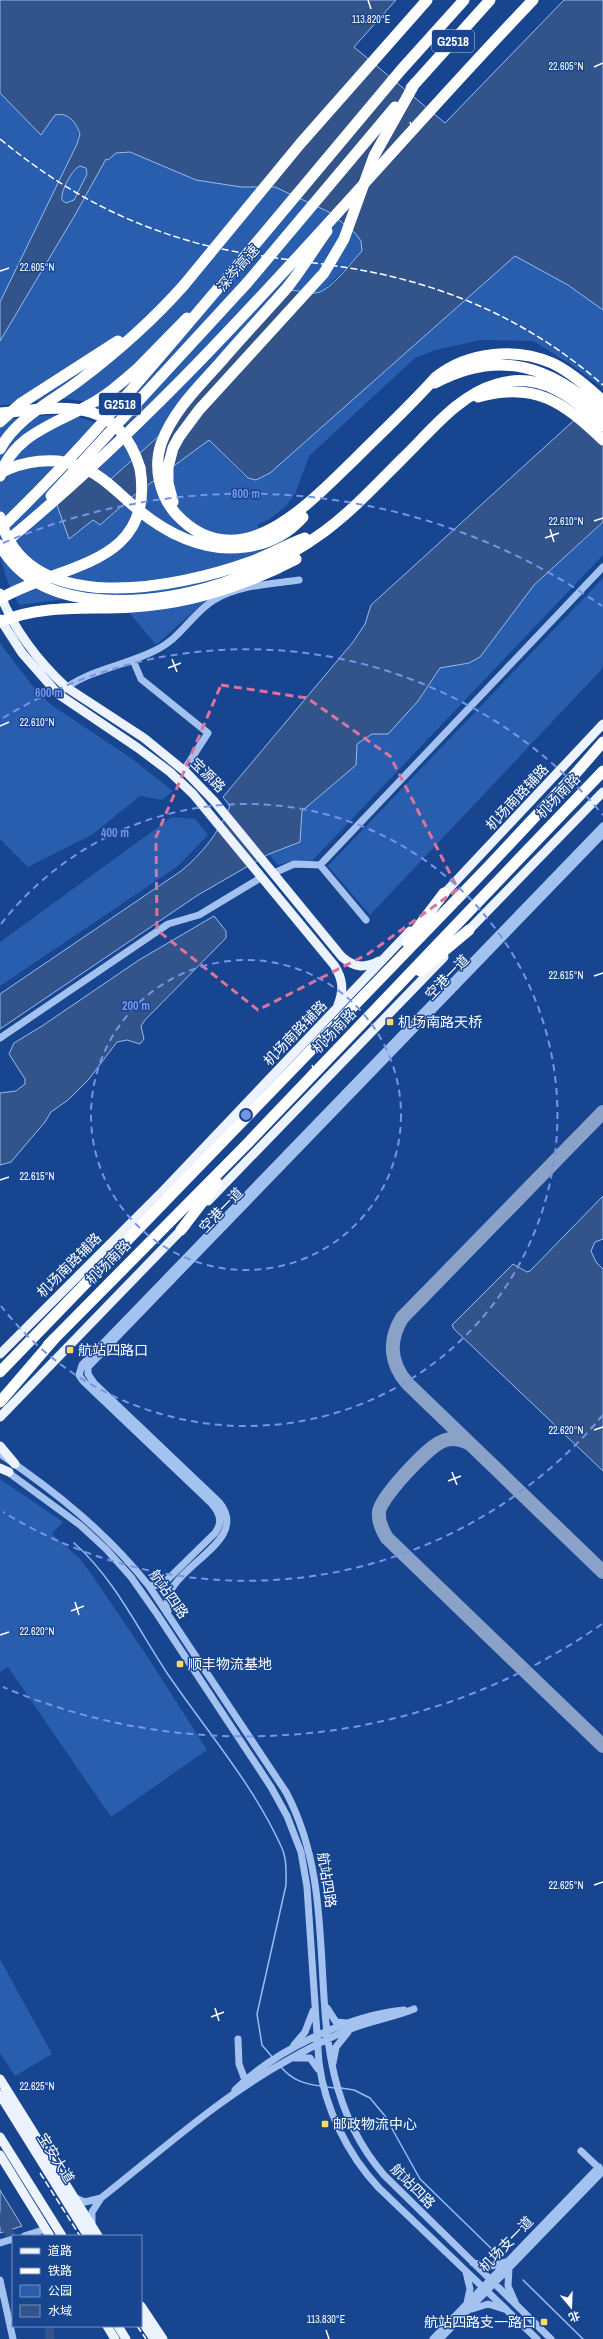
<svg xmlns="http://www.w3.org/2000/svg" width="603" height="2339" viewBox="0 0 603 2339" font-family="'Archivo Narrow','Noto Sans SC',sans-serif">
  <rect width="100%" height="100%" fill="#174590"/>
  <!-- green -->
  <path fill="#295eae" d="M0,27l56,88 10,-1c11,11 15,15 11,30l34,11 11,-3h8l66,28 79,7 54,25 26,21 6,8 1,10 -40,41 -7,1 -18,-3 -117,127 -69,62 -18,41 7,5 33,-29 76,-56 35,36 26,-3 245,-217 53,29 35,25v78l-33,-24 -37,-23 -53,-1 -44,10 -21,8 -106,98 -14,38 -8,11 -17,14 -13,6 25,49 -36,7 -27,8 -63,56 -43,-52 -94,12 -12,-25 -7,-23v-138c42,0 80,-16 114,18l12,-12c-40,-39 -77,-23 -126,-20z
    M603,523v32l-291,306h-20l-14,4 -9,-11 31,-12 2,-31 54,-46 1,-21 61,-43 22,-33 29,-5 11,-6 54,-72z
    M603,578v88l-2,4 -231,245 -42,-49z
    M0,643l31,41 19,20 81,54 42,33 -11,9 -22,-4 -47,38 -65,33 -28,-28z
    M172,817l23,2 13,16 -30,31 -178,120v-44z
    M0,1479l63,43 -11,12 27,24 13,17 57,84 58,91 -96,67 -103,-150 -8,5z
    M0,1959l52,95 -37,22 -15,-23z"/>
  <!-- water -->
  <path fill="#32548b" stroke="#96bcf2" fill-rule="evenodd" d="M0,0h396l-42,47 91,76 119,-123h39v310l-35,-25 -53,-29 -245,217 -14,7 -8,-2 -39,-38 -76,56 -33,29 -7,-5 -24,19 -17,-48 9,-14 40,-3 10,5 69,-62 6,-23 102,-103c10,-2 19,3 28,2 15,-2 36,-32 46,-42l-1,-10 -6,-8 -26,-21 -54,-25h-34l-45,-7 -66,-28 -14,1 -8,7 -2,-1 -31,56 -75,126v-39l77,-158 3,-10c-4,-12 -12,-22 -25,-19l-14,20 -41,-42zM80,166l6,2 1,6 -13,26 -8,3 -4,-3c-2,-8 10,-31 18,-34z
    M603,394v128l-69,63 -54,72 -11,6 -29,5 -22,33 -30,33h-16l-15,10 -1,21 -54,46 -2,31 -31,12 -71,41 -198,134v-35l181,-123c22,-18 38,-39 49,-65l-7,-9 130,-155 12,-18 6,-19z
    M214,916l12,15v7l-81,82 -4,6 3,13 -4,5 -13,-4 -10,2 -28,37 -21,21 -17,12 -6,10 -34,40 -11,3v-72l16,-2 9,-7v-5l-16,-25 5,-11 28,-17 97,-66z
    M603,1196v43l-8,3 -4,9 5,11 7,7v202l-149,-142 -2,-4 61,-61 14,8 3,-1z
    M0,2190l22,36 -22,7z"/>
  <g fill="none" stroke-linecap="round" stroke-linejoin="round">
    <!-- stream -->
    <path stroke="#96bcf2" stroke-width="1.5" d="M74,1543c40,35 64,86 93,130 38,56 86,111 114,173 6,12 5,26 5,39l-29,129 5,31 11,13
      M281,2067c11,13 23,17 40,19
      M327,2087l8,1
      M341,2088l13,2 16,8 15,18 35,63 78,76
      M523,2280l60,59"/>
    <!-- river -->
    <path stroke="#32548b" stroke-width="9" d="M0,2217l13,22
      M49,2326l1,13"/>
    <!-- taxiway -->
    <path stroke="#8ba2c8" stroke-width="14" d="M603,1112l-201,206c-14,23 -12,46 6,66l195,188
      M470,1444c-9,-5 -20,-7 -29,-2 -14,6 -61,56 -62,70 -1,9 3,18 8,26l216,208"/>
    <!-- minor -->
    <path stroke="#a4c2f0" stroke-width="7" d="M133,660l8,19 67,54 -24,37
      M58,694c27,-24 64,-27 96,-43 28,-13 38,-38 60,-51 24,-15 58,-16 85,-20
      M320,865l46,55
      M274,873l20,-9 26,1 283,-298
      M0,1038l168,-114 31,-9 63,-38
      M0,1454c56,38 107,79 149,132l137,206c67,126 0,269 98,383l167,164
      M5,1470l75,55 26,24 25,28 26,37 114,173 16,29 14,36 6,35 12,176c6,45 28,91 60,125l158,151
      M149,1586l10,-1 8,-5 48,-47c8,-11 5,-19 -3,-29l-129,-123 -4,-6 3,-10 521,-539
      M168,1612c-12,-43 87,-67 51,-110l-125,-119 -6,-9v-7l515,-533
      M327,2008l9,14 11,1
      M238,2039l1,25 6,16
      M294,2045l11,-13 8,-21
      M295,2058h15l8,11
      M333,2063l3,-16 12,-15
      M235,2090c39,-39 114,-75 169,-80
      M581,2151l20,19
      M73,2197l12,5 16,-4
      M92,2226v-14l9,-14c60,-47 119,-101 187,-138 23,-13 49,-27 74,-35 17,-6 35,-9 52,-16
      M24,2236l22,-7
      M0,2243l13,-4
      M473,2263l18,3 15,-4
      M509,2268l-1,18 7,16
      M466,2272l4,17 -3,14
      M0,2280l13,59
      M472,2309l16,-5 16,5
      M433,2339l166,-172
      M440,2339l163,-168"/>
    <!-- major -->
    <path stroke="#ecf3ff" stroke-width="9" d="M0,593c12,35 40,70 66,94l78,51 43,35 27,28 128,156c12,10 22,12 37,4
      M0,619l22,34 36,41 80,54 32,24 23,22 141,171c9,14 10,25 4,40
      M440,898l163,-174
      M465,934l138,-142
      M208,1201l236,-244
      M0,1354l160,-160 250,-263
      M0,1417l186,-192
      M0,1446l15,18
      M0,1468l9,4
      M0,2079l98,157
      M0,2095l88,141
      M0,2137l62,99
      M0,2155l50,81
      M141,2306l22,33
      M141,2320l13,19
      M107,2326l8,13
      M118,2326l8,13"/>
    <!-- highway -->
    <path stroke="#fff" stroke-width="11" d="M411,88l79,-88
      M327,231c-14,19 -26,40 -41,58 -23,26 -46,50 -68,76 -22,24 -46,48 -57,79 -8,24 -1,52 15,70 63,68 133,-11 179,-55 27,-27 55,-53 81,-82 31,-25 79,-30 116,-14 19,9 36,24 51,38
      M226,279l175,-209 63,-70
      M247,283l148,-176
      M184,285l116,-141 127,-144
      M136,370l51,-52
      M435,383c66,-35 117,-16 168,31
      M478,397c57,-16 85,5 125,43
      M0,413c61,-6 117,-19 140,55
      M0,473c23,-12 54,-17 79,-7 22,8 38,26 56,41 30,26 69,46 110,40 23,-3 43,-13 58,-30
      M173,502l-5,-19v-16l5,-19 6,-11 20,-27 125,-137 20,-34 30,-83 41,-73
      M0,517c26,103 178,71 250,45 19,-7 36,-17 55,-24
      M0,545c22,39 62,53 105,55 75,4 159,-24 220,-69 28,-21 53,-48 78,-73 28,-27 55,-63 94,-74 43,-13 77,13 106,42
      M407,942l37,-49
      M420,971l49,-41
      M181,1230l36,-47
      M48,1345l197,-199 358,-375
      M0,1372l488,-505 88,-94 27,-31"/>
    <!-- rail -->
    <path stroke="#fff" stroke-width="1.5" stroke-dasharray="7 3" stroke-linecap="butt" d="M0,139c56,46 113,79 183,100 51,16 107,20 160,28 98,15 185,52 260,118
      M40,2173l40,63
      M137,2326l9,13"/>
    <!-- highway-bridge -->
    <path stroke="#fff" stroke-width="11" d="M0,422l20,-18 98,-63
      M0,449c17,-32 53,-48 80,-69 38,-29 73,-60 104,-95
      M0,476c13,-41 55,-52 89,-71 17,-9 32,-22 47,-35
      M51,496l196,-213
      M0,529c84,-80 157,-169 232,-257
      M13,536c192,-160 348,-356 520,-536
      M0,599c60,-36 156,-32 140,-131
      M0,622c42,-18 87,-12 132,-15 59,-3 112,-21 164,-48
      M0,1402l54,-63"/>
  </g>
  <!-- marked area -->
  <path fill="none" stroke="#da749d" stroke-width="3" stroke-dasharray="8 5" stroke-linejoin="round" d="M221,685l86,13 83,58 68,133 -90,65 -110,56 -101,-80 -1,-93z"/>
  <!-- ticks -->
  <path fill="none" stroke="#fff" stroke-width="1.5" d="M368,0l3,9M594,67l9,-4M410,122l4,14M405,131l14,-4M0,271l9,-3M594,521l9,-3M550,529l4,13M545,538l14,-5M172,659l5,13M168,668l13,-5M0,726l9,-4M594,976l9,-3M312,1065l5,13M308,1074l13,-4M0,1180l9,-3M594,1430l9,-3M452,1472l5,13M448,1481l13,-5M75,1602l4,13M71,1611l13,-5M0,1635l9,-3M594,1885l9,-3M215,2008l4,13M211,2017l13,-5M0,2090l9,-4M326,2330l3,9"/>
  <!-- distance rings -->
  <g fill="none" stroke="#7795e8" stroke-width="2" stroke-dasharray="7 5">
    <circle cx="246" cy="1115" r="155"/>
    <path d="M1 924A311 311 0 1 1 1 1306"/>
    <path d="M603 1415A466 466 0 0 1 3 1512M3 718A466 466 0 0 1 603 815"/>
    <path d="M602 1624A621 621 0 0 1 3 1687M3 543A621 621 0 0 1 602 606"/>
  </g>
  <!-- markers -->
  <g fill="#ffda62" stroke="#174590" stroke-width="1.5">
    <rect x="386" y="1018" width="8" height="8" rx="2"/>
    <rect x="66" y="1346" width="8" height="8" rx="2"/>
    <rect x="176" y="1660" width="8" height="8" rx="2"/>
    <rect x="321" y="2120" width="8" height="8" rx="2"/>
    <rect x="540" y="2318" width="8" height="8" rx="2"/>
  </g>
  <g text-anchor="middle" dominant-baseline="central" stroke-width="3" stroke-linejoin="round" paint-order="stroke">
    <!-- shield labels -->
    <g fill="#174590" stroke="#b9c7de" stroke-width="1">
      <rect x="432" y="30" width="42" height="22" rx="3"/>
      <rect x="99" y="393" width="42" height="22" rx="3"/>
    </g>
    <g font-size="13" font-weight="bold" fill="#fff">
      <text x="453" y="41">G2518</text>
      <text x="120" y="404">G2518</text>
    </g>
    <!-- street labels -->
    <g font-size="14" fill="#fff" stroke="#174590">
      <text transform="translate(238 268) rotate(-49)">深岑高速</text>
      <text transform="translate(208 775) rotate(45)">宝源路</text>
      <text transform="translate(558 796) rotate(-46)">机场南路</text>
      <text transform="translate(517 797) rotate(-47)">机场南路辅路</text>
      <text transform="translate(447 977) rotate(-46)">空港一道</text>
      <text transform="translate(334 1031) rotate(-46)">机场南路</text>
      <text transform="translate(295 1033) rotate(-46)">机场南路辅路</text>
      <text transform="translate(221 1210) rotate(-46)">空港一道</text>
      <text transform="translate(108 1262) rotate(-45)">机场南路</text>
      <text transform="translate(69 1265) rotate(-45)">机场南路辅路</text>
      <text transform="translate(169 1594) rotate(55)">航站四路</text>
      <text transform="translate(327 1880) rotate(81)">航站四路</text>
      <text transform="translate(56 2158) rotate(58)">宝安大道</text>
      <text transform="translate(413 2186) rotate(45)">航站四路</text>
      <text transform="translate(506 2244) rotate(-46)">机场支一道</text>
    </g>
    <!-- poi labels -->
    <g font-size="14" fill="#fff" stroke="#174590" text-anchor="start">
      <text x="398" y="1022">机场南路天桥</text>
      <text x="78" y="1350">航站四路口</text>
      <text x="188" y="1664">顺丰物流基地</text>
      <text x="333" y="2124">邮政物流中心</text>
      <text x="536" y="2322" text-anchor="end">航站四路支一路口</text>
    </g>
  </g>
  <g font-size="10" text-anchor="middle" fill="#fff" stroke="#174590" stroke-width="3" stroke-linejoin="round" paint-order="stroke">
    <text x="371" y="23">113.820°E</text>
    <text x="566" y="70">22.605°N</text>
    <text x="37" y="271">22.605°N</text>
    <text x="566" y="525">22.610°N</text>
    <text x="37" y="726">22.610°N</text>
    <text x="566" y="979">22.615°N</text>
    <text x="37" y="1180">22.615°N</text>
    <text x="566" y="1434">22.620°N</text>
    <text x="37" y="1635">22.620°N</text>
    <text x="566" y="1889">22.625°N</text>
    <text x="37" y="2090">22.625°N</text>
    <text x="326" y="2323">113.830°E</text>
  </g>
  <circle cx="246" cy="1115" r="6" fill="#7795e8" stroke="#174590" stroke-width="2"/>
  <g font-size="12" text-anchor="middle" font-weight="bold" fill="#7795e8" stroke="#174590" stroke-width="3" stroke-linejoin="round" paint-order="stroke">
    <text x="246" y="498">800 m</text>
    <text x="49" y="697">600 m</text>
    <text x="115" y="837">400 m</text>
    <text x="136" y="1010">200 m</text>
  </g>
  <!-- legend -->
  <rect x="12" y="2235" width="130" height="92" fill="#174590" stroke="#748fbc"/>
  <rect x="20" y="2248" width="20" height="6" fill="#ecf3ff" stroke="#748fbc"/>
  <text x="48" y="2255" font-size="12" fill="#ffffff">道路</text>
  <rect x="20" y="2268" width="20" height="6" fill="#ffffff" stroke="#748fbc"/>
  <text x="48" y="2275" font-size="12" fill="#ffffff">铁路</text>
  <rect x="20" y="2285" width="20" height="12" fill="#295eae" stroke="#748fbc"/>
  <text x="48" y="2295" font-size="12" fill="#ffffff">公园</text>
  <rect x="20" y="2305" width="20" height="12" fill="#32548b" stroke="#748fbc"/>
  <text x="48" y="2315" font-size="12" fill="#ffffff">水域</text>
  <!-- north arrow -->
  <g transform="translate(571 2307) rotate(161)" stroke="#174590" stroke-width="3" paint-order="stroke">
  <path d="M0-3L7 15L0 10L-7 15Z" fill="#ffffff"/>
  <text y="-6" font-size="11" font-weight="bold" text-anchor="middle" fill="#ffffff">北</text>
  </g>
</svg>
